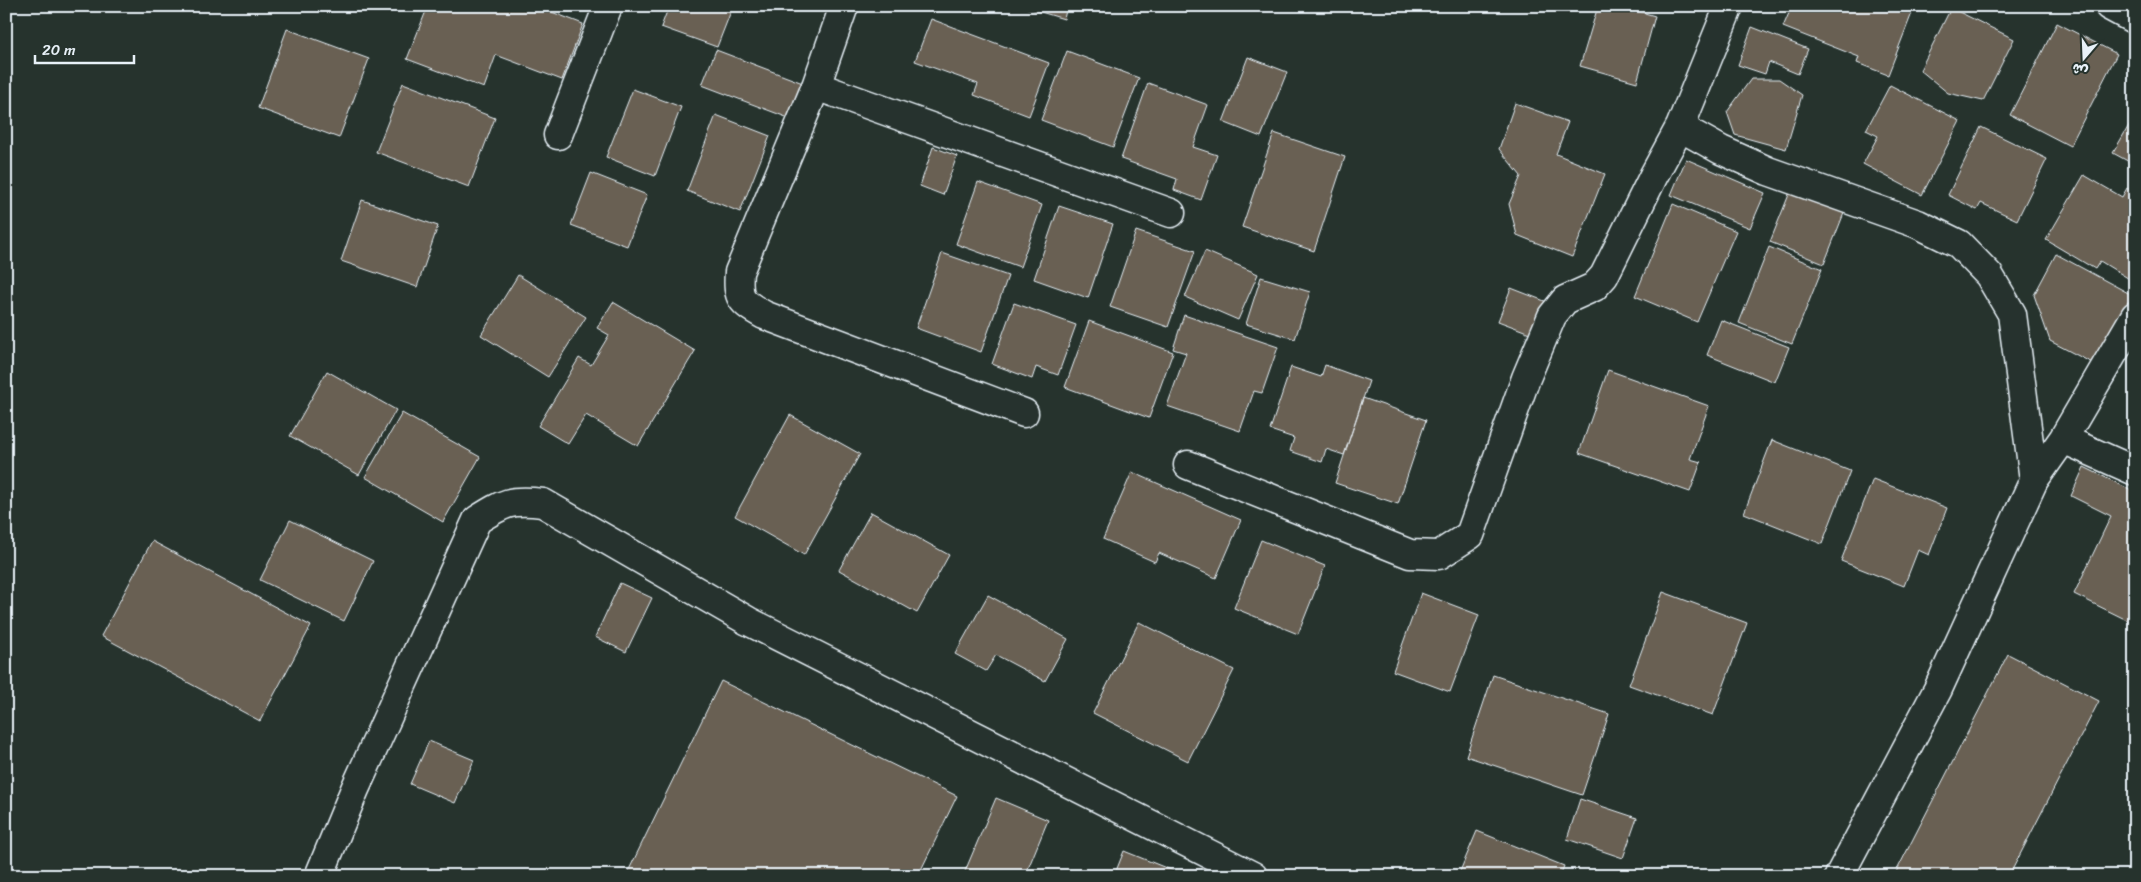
<svg xmlns="http://www.w3.org/2000/svg" width="2141" height="882" viewBox="0 0 2141 882" font-family="Sriracha,'Playpen Sans Arabic',sans-serif">
  <rect width="100%" height="100%" fill="#26332d"/>
  <filter id="ink" filterUnits="userSpaceOnUse"><feTurbulence type="fractalNoise" baseFrequency=".02" numOctaves="2"/><feDisplacementMap in="SourceGraphic" scale="10" xChannelSelector="R" yChannelSelector="G"/><feConvolveMatrix kernelMatrix="1 2 1 2 8 2 1 2 1" color-interpolation-filters="sRGB"/></filter>
  <g filter="url(#ink)">
    <!-- building -->
    <path fill="#696052" stroke="#e8f1f8" d="M428,6h108l47,18 -21,56 -66,-25 -12,33 -77,-29z
      M669,6h64l-16,41 -56,-20z
      M1021,6h46l-3,13z
      M1598,6h23l34,10 -18,66 -57,-16z
      M1792,6h103l17,7 -24,62 -31,-12 2,-6 -76,-30z
      M1951,8l63,31 -31,62 -35,-8 -28,-23z
      M931,19l118,44 -20,53 -55,-21 4,-11 -63,-23z
      M2057,23l60,31 -47,92 -60,-31z
      M1752,27l56,22 -10,25 -29,-12 -4,12 -27,-9z
      M287,29l82,30 -30,79 -81,-30z
      M716,50l92,35 -14,35 -92,-35z
      M1067,51l72,27 -26,69 -72,-27z
      M1248,57l39,15 -26,65 -38,-15z
      M1751,79h28l23,16 -16,54 -51,-14 -8,-23z
      M403,83l92,35 -26,69 -93,-35z
      M1148,83l60,22 -15,42 24,8 -16,45 -27,-10 3,-11 -56,-20z
      M1890,85l70,36 -38,74 -59,-31 15,-28 -12,-6z
      M633,89l48,18 -26,69 -49,-19z
      M1515,103l53,19 -12,32 49,20 -33,83 -55,-22 -8,-31 12,-28 -22,-27z
      M716,115l54,21 -30,76 -53,-21z
      M2135,115v50l-22,-12z
      M1981,127l66,32 -30,61 -36,-17 -4,7 -29,-15z
      M1274,133l71,24 -31,94 -72,-24z
      M933,147l24,9 -14,39 -23,-9z
      M1686,159l79,34 -15,35 -79,-33z
      M591,173l56,22 -20,51 -56,-21z
      M2084,175l38,22 5,-9 8,4v82l-4,6 -31,-19 -5,8 -49,-29z
      M978,182l64,23 -22,62 -64,-23z
      M1792,187l54,21 -22,56 -54,-22z
      M362,200l76,26 -21,61 -76,-26z
      M1673,204l63,27 -39,91 -62,-26z
      M1059,206l54,18 -25,74 -54,-19z
      M1136,231l59,20 -27,76 -58,-20z
      M1769,247l53,22 -30,75 -53,-21z
      M1205,251l53,23 -20,46 -53,-23z
      M942,253l66,23 -27,76 -65,-24z
      M2056,254l76,41 -36,70 -46,-24 -16,-46z
      M518,275l68,42 -38,60 -67,-42z
      M1261,277l49,15 -15,47 -49,-15z
      M1511,288l36,14 -12,33 -37,-14z
      M613,302l82,49 -57,95 -52,-31 -18,29 -30,-18 41,-68 12,7 18,-30 -12,-7z
      M1014,303l62,22 -18,50 -22,-8 -4,12 -40,-15z
      M1184,315l94,32 -16,46 -8,-2 -14,40 -73,-25 19,-53 -13,-4z
      M1721,320l68,27 -14,35 -68,-27z
      M1089,321l84,31 -24,66 -84,-31z
      M1325,365l44,16 -25,74 -18,-6 -4,13 -32,-11 4,-13 -24,-8 21,-63 30,10z
      M1608,370l101,36 -19,53 11,3 -11,30 -111,-39z
      M327,371l69,39 -37,65 -69,-39z
      M1363,398l63,22 -28,84 -63,-21z
      M402,413l78,44 -37,65 -78,-45z
      M790,415l70,39 -56,101 -69,-39z
      M1772,440l78,31 -28,73 -78,-31z
      M2084,467l51,25v132l-61,-30 37,-78 -40,-20z
      M1132,472l109,48 -25,58 -57,-25 -4,9 -52,-23z
      M1873,479l74,29 -18,47 -11,-5 -14,36 -63,-25z
      M871,512l78,43 -32,58 -78,-43z
      M290,520l83,41 -29,60 -84,-41z
      M1261,540l64,26 -27,68 -64,-26z
      M152,541l159,85 -51,95 -159,-85z
      M620,583l32,15 -26,54 -31,-15z
      M1663,592l84,31 -34,92 -84,-30z
      M1421,593l58,22 -29,77 -57,-21z
      M988,595l80,44 -23,42 -49,-26 -10,16 -31,-17z
      M1139,622l95,48 -46,91 -95,-48z
      M2008,654l91,47 -90,175h-115z
      M1493,675l116,39 -27,81 -116,-39z
      M721,681l236,115 -39,80h-292z
      M429,741l45,19 -19,43 -45,-19z
      M996,798l52,22 -23,56h-62z
      M1580,799l57,19 -14,40 -56,-19z
      M1477,831l87,35 -4,10h-102z
      M1124,851l62,25h-72z"/>
    <g fill="none" stroke-linecap="round" stroke-linejoin="round">
      <!-- minor casing -->
      <g stroke="#e8f1f8" stroke-width="31">
        <path id="minor" d="M844,6l-28,80 -77,186c-2,27 2,30 25,43l260,98
          M1729,6l-49,121 41,23 47,21 150,53 41,20 30,31 23,39 22,166 -96,209 -99,187
          M2109,6l26,14
          M816,86l355,127
          M558,135l50,-129
          M2063,439l72,32
          M1188,465l222,89 29,1 31,-20 56,-157 26,-62 13,-16 29,-13 10,-11 50,-101 26,-48
          M2034,480l29,-41 72,-123
          M319,876l36,-87 122,-269c27,-17 33,-21 66,-17l205,118 505,255"/>
      </g>
      <!-- minor -->
      <use href="#minor" stroke="#26332d" stroke-width="28"/>
    </g>
  </g>
  <!-- margin -->
  <rect width="2141" height="882" fill="none" stroke="#26332d" stroke-width="25"/>
  <rect x="12" y="12" width="2116" height="857" fill="none" stroke="#e8f1f8" stroke-width="2" filter="url(#ink)"/>
  <!-- north arrow -->
  <g transform="translate(2084 58) rotate(199)" stroke="#26332d" stroke-width="4" paint-order="stroke">
  <path d="M0-4L9 19L0 12L-9 19Z" fill="#e8f1f8"/>
  <text y="-8" font-size="14" font-weight="bold" text-anchor="middle" fill="#e8f1f8">ش</text>
  </g>
  <!-- scale -->
  <path d="M35 55v8h99v-8" fill="none" stroke="#e8f1f8" stroke-width="2.5"/>
  <text x="42" y="55" font-size="15" fill="#e8f1f8" stroke="#26332d" stroke-width="4" paint-order="stroke">20 m</text>
</svg>
